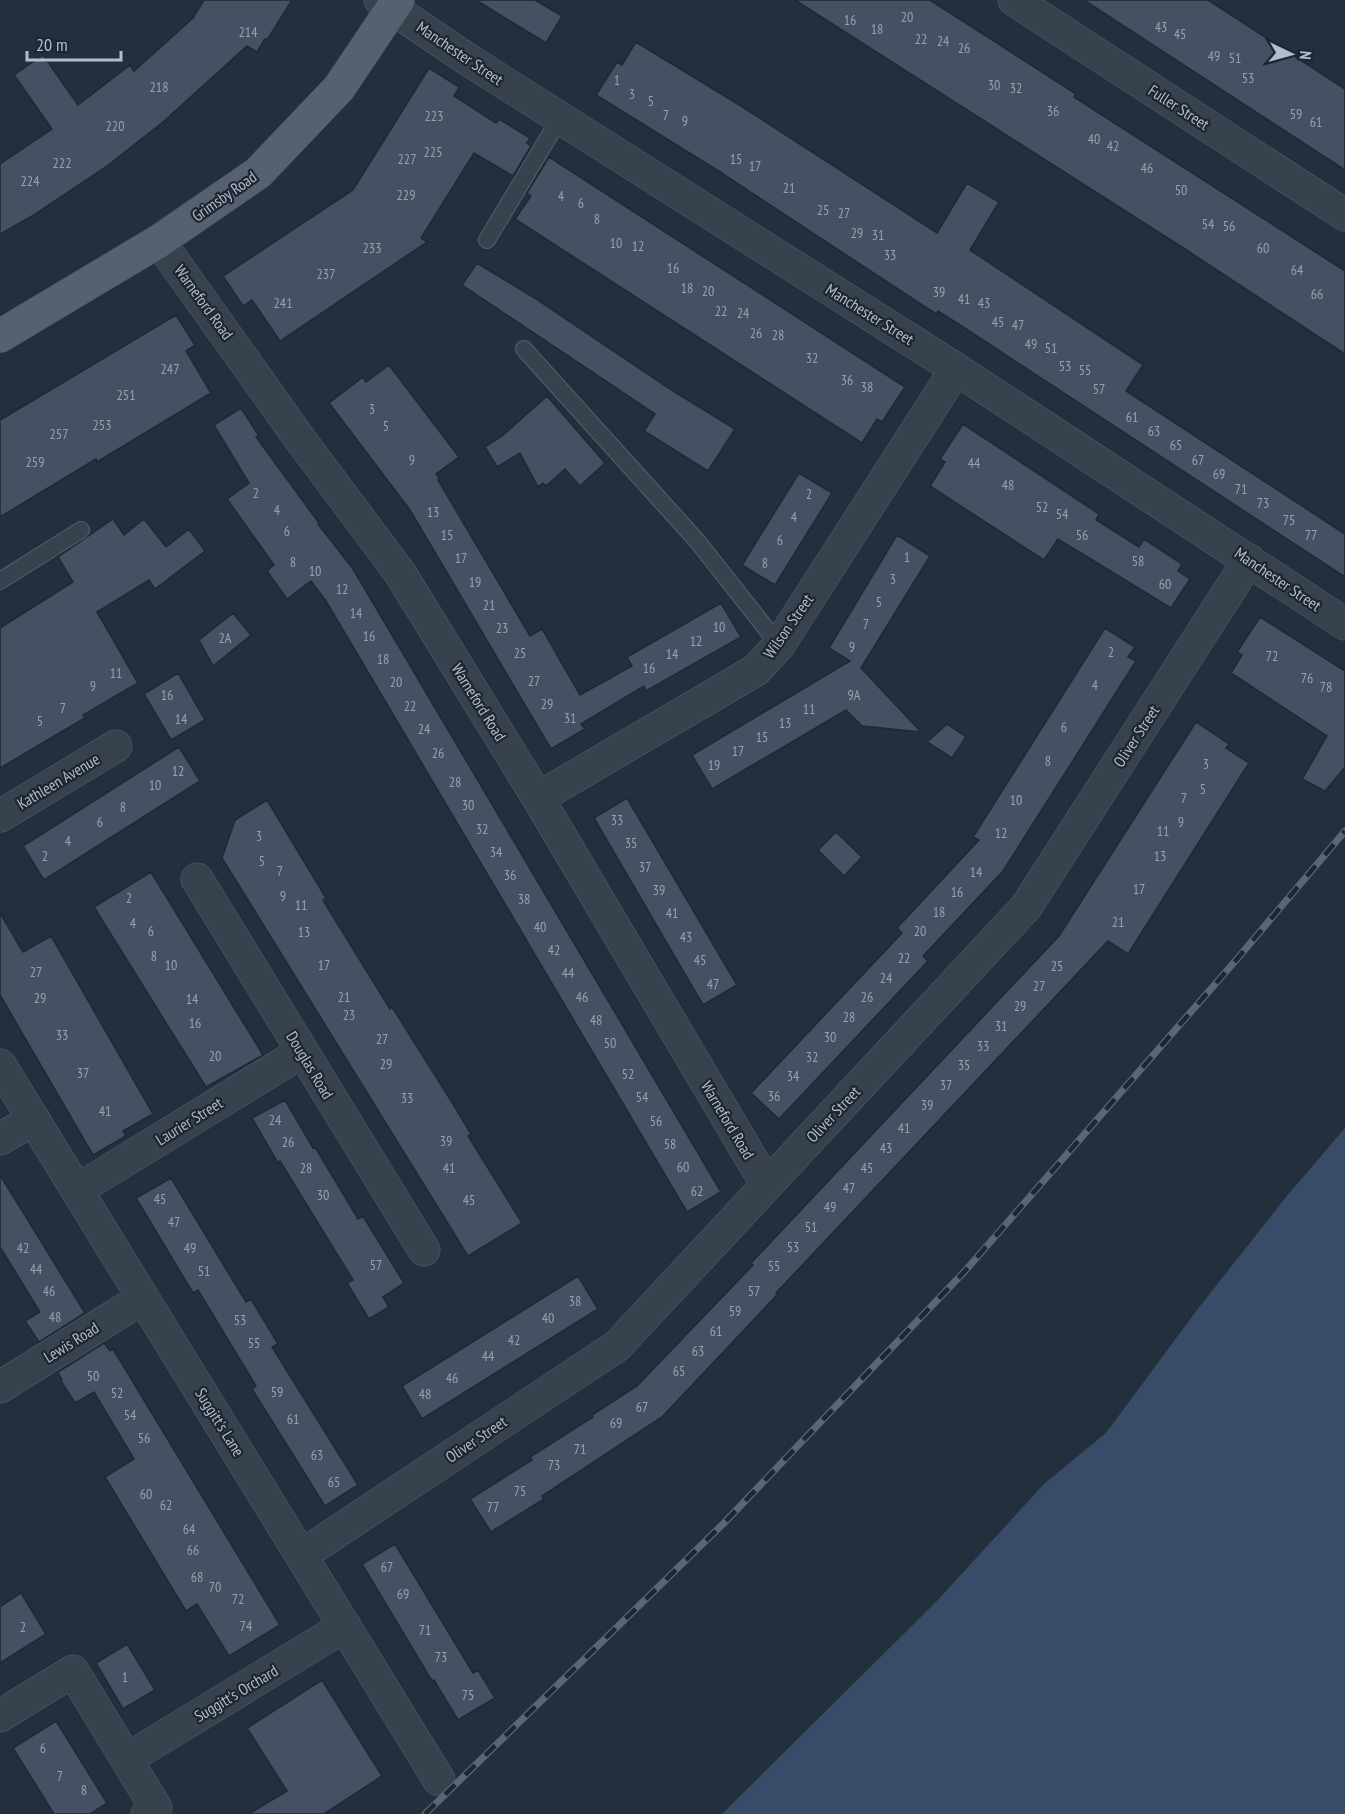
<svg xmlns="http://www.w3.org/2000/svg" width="1345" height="1814" viewBox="0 0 1345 1814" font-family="'PT Sans Narrow',sans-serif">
  <rect width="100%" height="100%" fill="#242f3e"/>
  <!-- water -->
  <path fill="#394c67" d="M1345,1128v686h-623l214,-212 108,-118 62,-51 91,-123 89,-113z"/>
  <!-- building -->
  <path fill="#455162" stroke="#1f2835" stroke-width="1.5" d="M204,0h88l-25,40 -2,-1 -8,13 -10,-6 -84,76 -56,44 -75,50 -32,18v-70l52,-35 -38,-54 29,-20 35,50 52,-40 4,6 59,-53z
    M476,0h59l27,16 -16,27z
    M795,0h135l146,94 -2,3 42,27 229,147v83l-160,-105z
    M1084,0h124l137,89v81z
    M636,42l105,64 196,127 30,-50 32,19 -29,48 173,115 -17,26 219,143v43l-385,-252 -22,-14 -2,3 -219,-144 -121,-75 21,-33 5,3z
    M429,68l30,19 -5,9 42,27 3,-4 31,19 -3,5 4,3 -18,30 -39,-23 -53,85 6,4 -147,99 -28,-41 -9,6 -20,-30 130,-86z
    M549,157l356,230 -23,35 -5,-3 -15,24 -347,-224 16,-23 -4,-3z
    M477,263l56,34 137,92 65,40 -27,42 -64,-40 11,-17 -193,-129z
    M176,315l19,30 -9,6 25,42 -114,69 -1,-3 -96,58v-97z
    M389,365l70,92 -23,17 4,5 -2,1 92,156 12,-7 38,66 52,-29 -5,-9 94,-54 20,34 -95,54 -2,-5 -63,38 4,5 -34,20 -141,-239 -81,-107 34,-26 3,5z
    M547,396l58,67 -25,23 -15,-17 -19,17 -3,-3 -5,4 -18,-34 -23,14 -12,-20 17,-11z
    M241,408l18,28 -3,1 63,86 -1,1 35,45 368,623 -34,20 -361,-611 -15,-20 -24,18 -20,-28 7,-6 -47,-66 22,-16 -35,-58z
    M963,424l136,90 -3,6 43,27 5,-8 38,25 -4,7 12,8 -19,29 -113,-69 -14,21 -114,-74 15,-24 -5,-3z
    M799,473l33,20 -57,92 -33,-20z
    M113,519l11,16 20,-16 22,28 23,-18 16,22 -50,38 -6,-9 -52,32 41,71 -55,32 2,3 -85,50v-140l73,-46 -15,-25z
    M897,535l33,21 -69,112 60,64 -59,-6 -16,-16 -134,79 -20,-34 158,-94 -21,-13z
    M233,613l18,22 -38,31 -14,-26z
    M1260,617l85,54v96l-20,24 -23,-12 25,-43 -96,-63 11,-18 -5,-3z
    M1105,628l30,19 -7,10 8,4 -133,210 -80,85 5,5 -149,158 -28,-26 151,-160 -5,-5 82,-88 -6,-3z
    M178,673l27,47 -34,20 -27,-46z
    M1196,722l33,22 -3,4 23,15 -121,191 -20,-13 -332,352 2,1 -116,123 -120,79 2,3 -53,33 -21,-33 62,-39 -2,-3 63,-40 -1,-2 45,-29 94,-98 22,-23 -2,-2 308,-327z
    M947,724l19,13 -14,21 -25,-16z
    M179,747l21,34 -156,99 -21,-34z
    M627,798l110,187 -34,20 -109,-187z
    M267,800l59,98 -3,2 14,23 53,86 2,-2 61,97 18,30 -3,2 54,87 -54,33 -246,-398 13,-38z
    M836,832l26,25 -18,19 -26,-26z
    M151,872l112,183 -57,32 -112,-180z
    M0,913l23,39 28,-16 102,178 -30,17 3,5 -33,19 -93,-160z
    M285,1100l28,48 2,-1 43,72 5,-3 41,67 -21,14 6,10 -20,12 -22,-36 6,-3 -73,-119 -2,2 -26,-45z
    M0,1175l85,138 -46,29 -14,-21 15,-9 -40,-65z
    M171,1178l75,124 5,-3 27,45 -6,3 86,138 -33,21 -73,-117 4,-3 -58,-96 -5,3 -57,-95z
    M578,1276l20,33 -176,110 -20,-33z
    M104,1343l6,8 3,-2 167,276 -51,31 -32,-52 -11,7 -81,-134 29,-18 -27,-45 -13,-22 -19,11 -14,-22 1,-1 -4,-8z
    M395,1544l78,129 5,-3 17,28 -37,22 -24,-40 -2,1 -70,-117z
    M21,1593l25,41 -46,29v-56z
    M127,1644l28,46 -32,19 -27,-46z
    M322,1680l60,96 -58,38h-75l38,-23 -40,-63z
    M56,1721l51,82 -17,11h-36l-41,-66z"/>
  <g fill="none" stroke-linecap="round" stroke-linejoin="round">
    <!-- lane casing -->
    <g stroke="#565f6c" stroke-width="18">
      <path id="lane" d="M487,240l73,-122
        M524,349l174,193 81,103
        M0,581l81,-51"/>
    </g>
    <!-- street casing -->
    <g stroke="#565f6c" stroke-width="33">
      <path id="street" d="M380,0l87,59 489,310 389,255
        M1014,0l331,215
        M159,241l138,194 103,138 138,225 229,387
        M538,798l218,-128 23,-25 177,-276
        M0,816l116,-70
        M197,879l227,371
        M0,1065l439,715
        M0,1139l34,-20
        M77,1190l225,-138
        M0,1387l143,-89
        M302,1555l315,-209 409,-439 223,-347
        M0,1716l73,-45 83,137 -9,6
        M127,1759l218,-133"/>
    </g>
    <!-- primary casing -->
    <g stroke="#414a57" stroke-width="34">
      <path id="primary" d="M0,336l159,-95 99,-68 81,-85 59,-88"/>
    </g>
    <!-- lane -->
    <use href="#lane" stroke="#38414e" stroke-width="16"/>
    <!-- street -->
    <use href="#street" stroke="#38414e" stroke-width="32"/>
    <!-- primary -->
    <use href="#primary" stroke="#56606e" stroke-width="33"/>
    <!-- rail casing -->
    <g stroke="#5a6575" stroke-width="7">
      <path id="rail" d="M425,1814l299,-291 241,-252 272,-312 108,-128"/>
    </g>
    <!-- rail -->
    <use href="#rail" stroke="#1d2633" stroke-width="4.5" stroke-dasharray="14" stroke-linecap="butt"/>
  </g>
  <g text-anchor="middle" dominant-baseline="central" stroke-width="4.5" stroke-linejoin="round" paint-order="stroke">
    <!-- number labels -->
    <g font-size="14" fill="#98a1af">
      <text x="907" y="17">20</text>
      <text x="850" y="20">16</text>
      <text x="1161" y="27">43</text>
      <text x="877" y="29">18</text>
      <text x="248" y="32">214</text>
      <text x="1180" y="34">45</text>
      <text x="921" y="39">22</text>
      <text x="943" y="41">24</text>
      <text x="964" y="48">26</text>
      <text x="1214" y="56">49</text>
      <text x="1235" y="58">51</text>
      <text x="1248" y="78">53</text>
      <text x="617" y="80">1</text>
      <text x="994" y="85">30</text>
      <text x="159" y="87">218</text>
      <text x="1016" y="88">32</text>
      <text x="632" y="94">3</text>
      <text x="651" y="101">5</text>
      <text x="1053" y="111">36</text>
      <text x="1296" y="114">59</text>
      <text x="666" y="115">7</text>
      <text x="434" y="116">223</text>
      <text x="685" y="121">9</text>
      <text x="1316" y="122">61</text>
      <text x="115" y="126">220</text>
      <text x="1094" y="139">40</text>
      <text x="1113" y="146">42</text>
      <text x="433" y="152">225</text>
      <text x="407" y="159">227</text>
      <text x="736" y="159">15</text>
      <text x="62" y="163">222</text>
      <text x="755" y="166">17</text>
      <text x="1147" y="168">46</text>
      <text x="30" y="181">224</text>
      <text x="789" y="188">21</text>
      <text x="1181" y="190">50</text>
      <text x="406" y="195">229</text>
      <text x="561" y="196">4</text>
      <text x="581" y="203">6</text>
      <text x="823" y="210">25</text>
      <text x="844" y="213">27</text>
      <text x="597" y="219">8</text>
      <text x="1208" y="224">54</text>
      <text x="1229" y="226">56</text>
      <text x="857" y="233">29</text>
      <text x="878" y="235">31</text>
      <text x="616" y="243">10</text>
      <text x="638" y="246">12</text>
      <text x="372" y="248">233</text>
      <text x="1263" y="248">60</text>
      <text x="890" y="255">33</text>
      <text x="673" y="268">16</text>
      <text x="1297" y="270">64</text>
      <text x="326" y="274">237</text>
      <text x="687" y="288">18</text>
      <text x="708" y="291">20</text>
      <text x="939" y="292">39</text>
      <text x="1317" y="294">66</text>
      <text x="964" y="299">41</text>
      <text x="283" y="303">241</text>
      <text x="984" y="303">43</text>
      <text x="721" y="311">22</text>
      <text x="743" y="313">24</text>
      <text x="998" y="322">45</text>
      <text x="1018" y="325">47</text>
      <text x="756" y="333">26</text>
      <text x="778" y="335">28</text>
      <text x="1031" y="344">49</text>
      <text x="1051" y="348">51</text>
      <text x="812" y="358">32</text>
      <text x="1065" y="366">53</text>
      <text x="170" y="369">247</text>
      <text x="1085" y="370">55</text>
      <text x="847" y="380">36</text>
      <text x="867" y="387">38</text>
      <text x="1099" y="389">57</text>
      <text x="126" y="395">251</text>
      <text x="372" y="409">3</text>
      <text x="1132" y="417">61</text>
      <text x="102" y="425">253</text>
      <text x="386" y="426">5</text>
      <text x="1154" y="431">63</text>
      <text x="59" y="434">257</text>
      <text x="1176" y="445">65</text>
      <text x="412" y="460">9</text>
      <text x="1198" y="460">67</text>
      <text x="35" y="462">259</text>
      <text x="974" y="463">44</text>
      <text x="1219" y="474">69</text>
      <text x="1008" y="485">48</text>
      <text x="1241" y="489">71</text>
      <text x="256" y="493">2</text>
      <text x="809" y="494">2</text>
      <text x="1263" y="503">73</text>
      <text x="1042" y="507">52</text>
      <text x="277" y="510">4</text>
      <text x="433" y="512">13</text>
      <text x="1062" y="514">54</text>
      <text x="794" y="517">4</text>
      <text x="1289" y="520">75</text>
      <text x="287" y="531">6</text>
      <text x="447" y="535">15</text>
      <text x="1082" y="535">56</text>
      <text x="1311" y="535">77</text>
      <text x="780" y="540">6</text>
      <text x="907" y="557">1</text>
      <text x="461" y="558">17</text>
      <text x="1138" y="561">58</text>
      <text x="293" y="562">8</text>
      <text x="765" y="563">8</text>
      <text x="315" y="571">10</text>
      <text x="893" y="579">3</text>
      <text x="475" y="582">19</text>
      <text x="1165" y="584">60</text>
      <text x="342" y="589">12</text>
      <text x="879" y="602">5</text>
      <text x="489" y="605">21</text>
      <text x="356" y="613">14</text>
      <text x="866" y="624">7</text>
      <text x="719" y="627">10</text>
      <text x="502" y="628">23</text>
      <text x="369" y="636">16</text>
      <text x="225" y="638">2A</text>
      <text x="696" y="641">12</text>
      <text x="852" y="647">9</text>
      <text x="1111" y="652">2</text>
      <text x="520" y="653">25</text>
      <text x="672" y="654">14</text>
      <text x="1272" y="656">72</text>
      <text x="383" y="659">18</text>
      <text x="649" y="668">16</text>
      <text x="116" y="673">11</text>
      <text x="1307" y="678">76</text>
      <text x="534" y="681">27</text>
      <text x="396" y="682">20</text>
      <text x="1095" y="685">4</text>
      <text x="93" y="686">9</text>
      <text x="1326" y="687">78</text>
      <text x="167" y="695">16</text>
      <text x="854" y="695">9A</text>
      <text x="547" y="704">29</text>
      <text x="410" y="706">22</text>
      <text x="63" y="708">7</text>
      <text x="809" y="709">11</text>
      <text x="570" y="718">31</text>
      <text x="181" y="719">14</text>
      <text x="40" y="721">5</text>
      <text x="785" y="723">13</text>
      <text x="1064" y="727">6</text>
      <text x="424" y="729">24</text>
      <text x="762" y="737">15</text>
      <text x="738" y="751">17</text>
      <text x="438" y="753">26</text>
      <text x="1048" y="761">8</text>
      <text x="1206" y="764">3</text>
      <text x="714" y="765">19</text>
      <text x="178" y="771">12</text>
      <text x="455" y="782">28</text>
      <text x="155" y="785">10</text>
      <text x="1203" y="789">5</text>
      <text x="1184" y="798">7</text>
      <text x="1016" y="800">10</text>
      <text x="468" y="805">30</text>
      <text x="123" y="807">8</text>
      <text x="617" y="820">33</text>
      <text x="100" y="822">6</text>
      <text x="1181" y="822">9</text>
      <text x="482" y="829">32</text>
      <text x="1163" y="831">11</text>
      <text x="1001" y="833">12</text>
      <text x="259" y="836">3</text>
      <text x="68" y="841">4</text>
      <text x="631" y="843">35</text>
      <text x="496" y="852">34</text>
      <text x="45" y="856">2</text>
      <text x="1160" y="856">13</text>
      <text x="262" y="861">5</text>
      <text x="645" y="867">37</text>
      <text x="280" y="871">7</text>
      <text x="976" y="872">14</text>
      <text x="510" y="875">36</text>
      <text x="1139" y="889">17</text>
      <text x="659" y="890">39</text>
      <text x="957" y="892">16</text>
      <text x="283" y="896">9</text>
      <text x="129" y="898">2</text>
      <text x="524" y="899">38</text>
      <text x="301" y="905">11</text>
      <text x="939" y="912">18</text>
      <text x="672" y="913">41</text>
      <text x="1118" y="922">21</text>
      <text x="133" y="923">4</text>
      <text x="540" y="927">40</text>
      <text x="151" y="931">6</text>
      <text x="920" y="931">20</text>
      <text x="304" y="932">13</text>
      <text x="686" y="937">43</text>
      <text x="554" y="950">42</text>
      <text x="154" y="956">8</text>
      <text x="904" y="958">22</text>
      <text x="700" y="960">45</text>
      <text x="171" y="965">10</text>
      <text x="324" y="965">17</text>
      <text x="1057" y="966">25</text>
      <text x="36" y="972">27</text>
      <text x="568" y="973">44</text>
      <text x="886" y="978">24</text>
      <text x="713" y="984">47</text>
      <text x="1039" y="986">27</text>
      <text x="344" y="997">21</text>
      <text x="582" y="997">46</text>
      <text x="867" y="997">26</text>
      <text x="40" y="998">29</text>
      <text x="192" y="999">14</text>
      <text x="1020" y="1006">29</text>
      <text x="349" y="1015">23</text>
      <text x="849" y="1017">28</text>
      <text x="596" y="1020">48</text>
      <text x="195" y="1023">16</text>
      <text x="1001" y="1026">31</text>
      <text x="62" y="1035">33</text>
      <text x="830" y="1037">30</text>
      <text x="382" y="1039">27</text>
      <text x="610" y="1043">50</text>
      <text x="983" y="1046">33</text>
      <text x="215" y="1056">20</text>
      <text x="812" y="1057">32</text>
      <text x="386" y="1064">29</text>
      <text x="964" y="1065">35</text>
      <text x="83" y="1073">37</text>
      <text x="628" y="1074">52</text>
      <text x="793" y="1076">34</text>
      <text x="946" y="1085">37</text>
      <text x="774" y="1096">36</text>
      <text x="642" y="1097">54</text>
      <text x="407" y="1098">33</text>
      <text x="927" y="1105">39</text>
      <text x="105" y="1111">41</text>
      <text x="275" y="1120">24</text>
      <text x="656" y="1121">56</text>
      <text x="904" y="1128">41</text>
      <text x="446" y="1141">39</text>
      <text x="288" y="1142">26</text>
      <text x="670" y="1144">58</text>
      <text x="886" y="1148">43</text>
      <text x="683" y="1167">60</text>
      <text x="306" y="1168">28</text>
      <text x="449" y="1168">41</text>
      <text x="867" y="1168">45</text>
      <text x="849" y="1188">47</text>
      <text x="697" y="1191">62</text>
      <text x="323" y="1195">30</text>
      <text x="160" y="1199">45</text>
      <text x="469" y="1200">45</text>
      <text x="830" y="1207">49</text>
      <text x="174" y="1222">47</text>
      <text x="811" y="1227">51</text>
      <text x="793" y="1247">53</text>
      <text x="23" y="1248">42</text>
      <text x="190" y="1248">49</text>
      <text x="376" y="1265">57</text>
      <text x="774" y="1266">55</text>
      <text x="36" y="1269">44</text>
      <text x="204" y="1271">51</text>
      <text x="49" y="1291">46</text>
      <text x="754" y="1291">57</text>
      <text x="575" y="1301">38</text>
      <text x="735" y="1311">59</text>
      <text x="55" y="1317">48</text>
      <text x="548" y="1318">40</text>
      <text x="240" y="1320">53</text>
      <text x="716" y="1331">61</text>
      <text x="514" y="1340">42</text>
      <text x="254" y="1343">55</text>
      <text x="698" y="1351">63</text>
      <text x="488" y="1356">44</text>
      <text x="679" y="1371">65</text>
      <text x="93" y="1376">50</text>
      <text x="452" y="1378">46</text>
      <text x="277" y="1392">59</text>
      <text x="117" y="1393">52</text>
      <text x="425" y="1394">48</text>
      <text x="642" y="1407">67</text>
      <text x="130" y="1415">54</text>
      <text x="293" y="1419">61</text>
      <text x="616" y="1423">69</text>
      <text x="144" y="1438">56</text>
      <text x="580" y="1449">71</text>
      <text x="317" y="1455">63</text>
      <text x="554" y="1465">73</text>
      <text x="334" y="1482">65</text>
      <text x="520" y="1491">75</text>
      <text x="146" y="1494">60</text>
      <text x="166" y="1505">62</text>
      <text x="493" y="1507">77</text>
      <text x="189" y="1529">64</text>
      <text x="193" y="1550">66</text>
      <text x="387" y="1567">67</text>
      <text x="197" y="1577">68</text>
      <text x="215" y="1587">70</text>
      <text x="403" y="1594">69</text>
      <text x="238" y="1599">72</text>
      <text x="246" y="1626">74</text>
      <text x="23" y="1627">2</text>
      <text x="425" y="1630">71</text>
      <text x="441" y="1657">73</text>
      <text x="125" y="1677">1</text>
      <text x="468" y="1695">75</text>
      <text x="43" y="1748">6</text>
      <text x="60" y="1776">7</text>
      <text x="84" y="1790">8</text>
    </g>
    <!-- street labels -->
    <g font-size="16" fill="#b4bcc9" stroke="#1d2633">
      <text transform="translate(460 53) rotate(34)">Manchester Street</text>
      <text transform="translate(1179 107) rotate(33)">Fuller Street</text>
      <text transform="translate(224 196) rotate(-35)">Grimsby Road</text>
      <text transform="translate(204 302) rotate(54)">Warneford Road</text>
      <text transform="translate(870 314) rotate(32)">Manchester Street</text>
      <text transform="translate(1278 579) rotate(34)">Manchester Street</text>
      <text transform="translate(788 626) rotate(-55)">Wilson Street</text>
      <text transform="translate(479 702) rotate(58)">Warneford Road</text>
      <text transform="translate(1136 736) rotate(-57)">Oliver Street</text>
      <text transform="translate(58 781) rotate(-31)">Kathleen Avenue</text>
      <text transform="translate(310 1065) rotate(59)">Douglas Road</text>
      <text transform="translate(833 1114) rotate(-47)">Oliver Street</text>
      <text transform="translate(728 1120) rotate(59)">Warneford Road</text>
      <text transform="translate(189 1121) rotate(-32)">Laurier Street</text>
      <text transform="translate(71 1342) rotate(-32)">Lewis Road</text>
      <text transform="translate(220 1422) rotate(58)">Suggitt's Lane</text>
      <text transform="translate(476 1439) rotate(-34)">Oliver Street</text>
      <text transform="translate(236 1693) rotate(-31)">Suggitt's Orchard</text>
    </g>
  </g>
  <!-- north arrow -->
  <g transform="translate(1291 54) rotate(95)" stroke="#1d2633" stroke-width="4.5" paint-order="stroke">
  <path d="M0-4.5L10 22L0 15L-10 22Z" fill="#b4bcc9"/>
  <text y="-9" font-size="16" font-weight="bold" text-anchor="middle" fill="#b4bcc9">N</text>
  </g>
  <!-- scale -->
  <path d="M27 51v9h94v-9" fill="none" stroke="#b4bcc9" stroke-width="3"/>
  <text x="36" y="51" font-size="18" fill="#b4bcc9" stroke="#1d2633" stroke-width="4.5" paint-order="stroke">20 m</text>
</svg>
